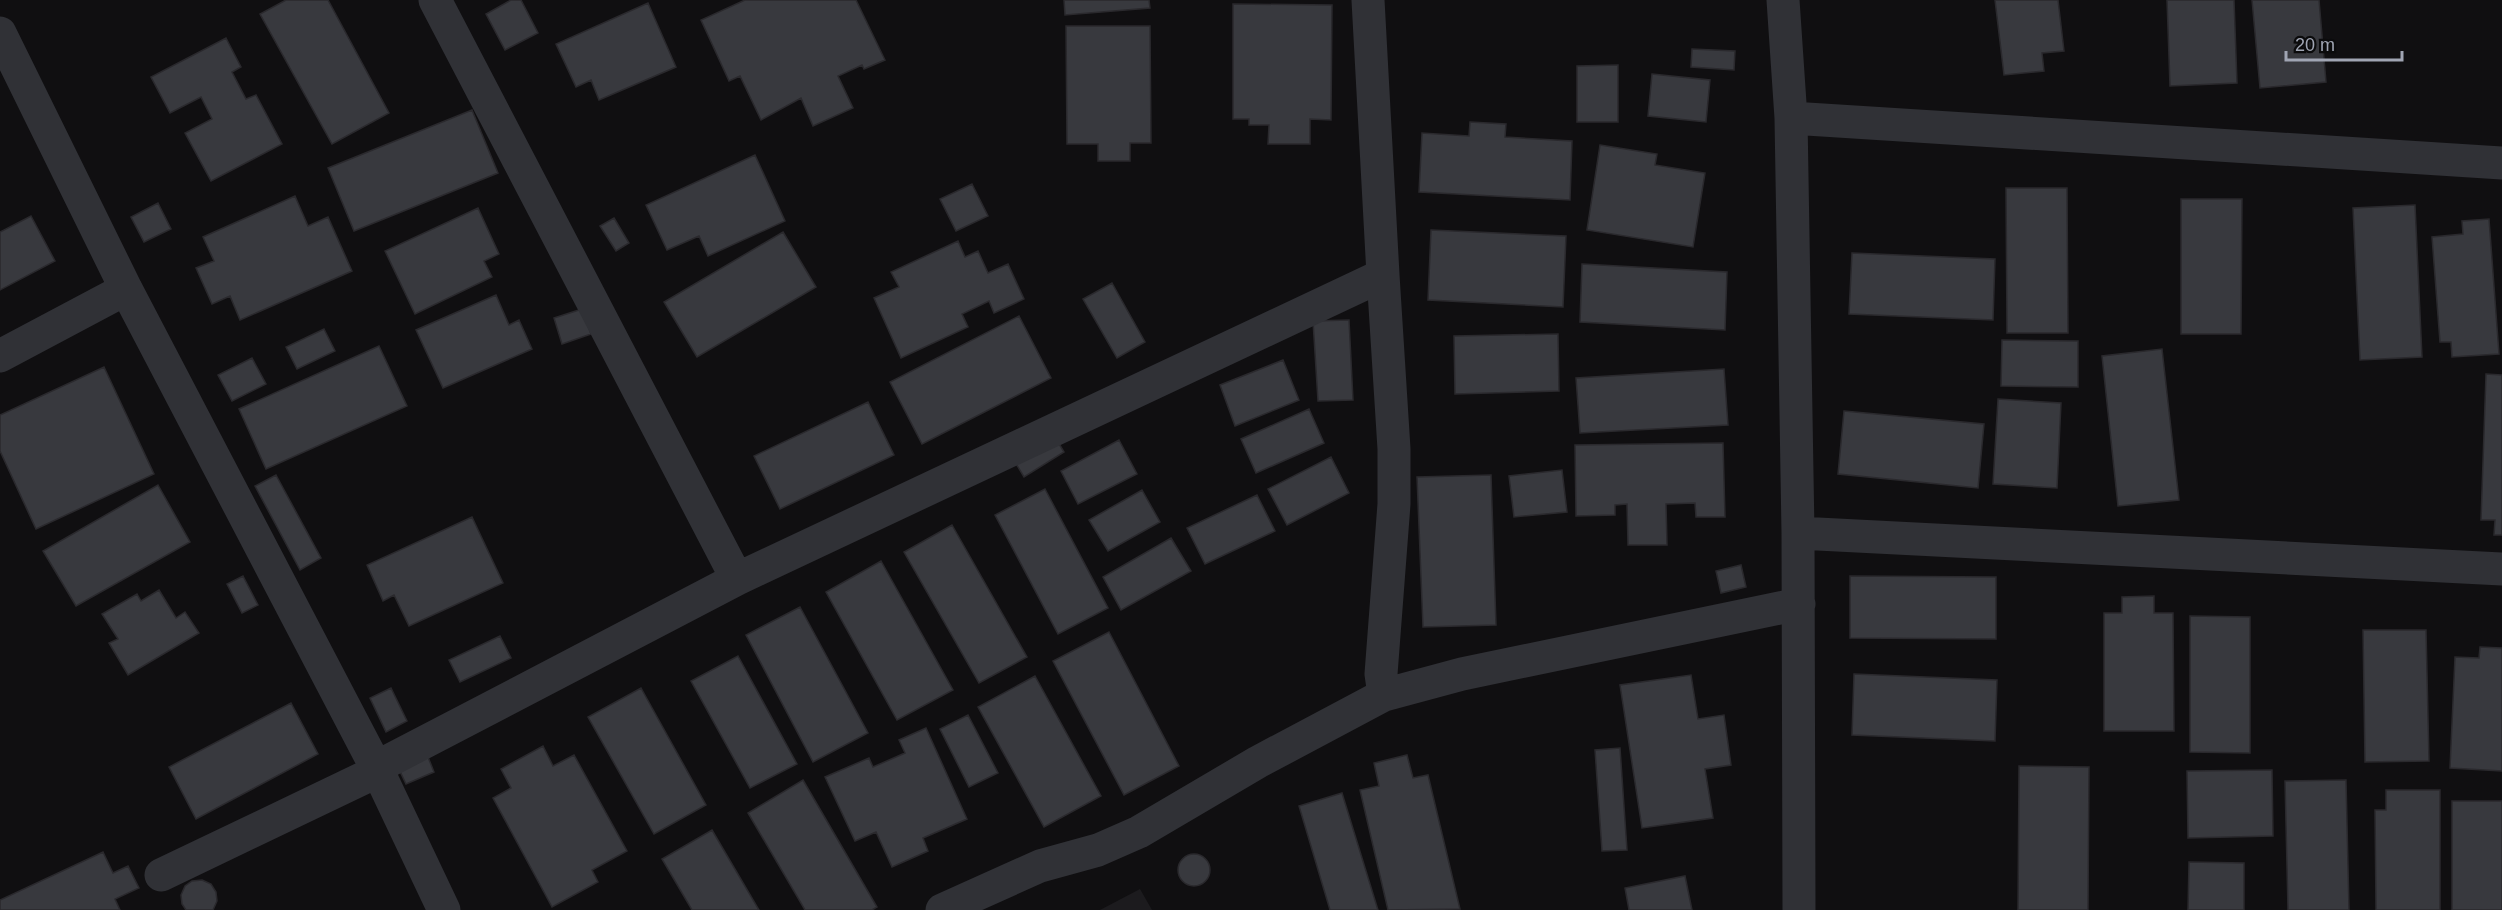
<svg xmlns="http://www.w3.org/2000/svg" width="2502" height="910" viewBox="0 0 2502 910" font-family="Arial,sans-serif">
  <rect width="100%" height="100%" fill="#100f11"/>
  <!-- built -->
  <path fill="#1c1b1e" d="M1140,889l12,21h-52z"/>
  <!-- building -->
  <path fill="#38393e" stroke="#2a292d" stroke-width="1.5" d="M286,0h42l61,113 -57,31 -72,-130z
    M511,0h10l17,33 -33,17 -19,-36z
    M745,0h111l29,60 -21,9 -2,-4 -24,11 15,32 -40,18 -12,-28 -40,22 -21,-44 -11,5 -28,-61z
    M1064,0h85l1,8 -85,7z
    M1995,0h63l6,51 -22,2 2,18 -40,4z
    M2167,0h67l3,83 -67,3z
    M2252,0h67l7,82 -66,6z
    M648,3l28,64 -77,33 -8,-20 -15,7 -20,-43z
    M1233,4l99,1 -1,115 -21,-1v25h-42l1,-19h-20v-6h-16z
    M1066,26h84l1,117h-21v18h-32v-17h-31z
    M226,38l15,29 -9,5 14,27 10,-4 26,49 -71,37 -26,-48 27,-14 -11,-22 -31,16 -19,-36z
    M1692,49l43,2 -1,19 -43,-3z
    M1618,65v57h-41v-56z
    M1652,74l58,6 -4,42 -58,-6z
    M472,110l26,63 -144,58 -26,-63z
    M1470,122l36,2 -1,13 67,4 -2,59 -151,-8 3,-59 47,3z
    M1600,145l57,9 -2,11 50,8 -12,74 -106,-17z
    M755,155l30,66 -77,35 -9,-20 -32,14 -21,-45z
    M972,184l16,32 -32,15 -16,-32z
    M2006,188h61l1,145h-61z
    M295,196l13,30 20,-9 24,54 -112,49 -10,-24 -18,8 -16,-36 18,-7 -11,-24z
    M2181,199h61l-1,135h-60z
    M158,203l13,26 -27,13 -13,-25z
    M2415,205l7,152 -62,3 -7,-152z
    M478,208l21,46 -15,7 8,16 -77,37 -30,-63z
    M31,216l24,45 -55,29v-58z
    M614,218l15,25 -13,8 -16,-25z
    M2489,219l10,135 -47,3 -1,-15h-11l-8,-105 31,-3 -1,-13z
    M1431,230l135,6 -3,71 -135,-7z
    M783,232l33,55 -119,70 -33,-55z
    M958,241l7,16 13,-6 10,22 20,-9 16,35 -30,14 -5,-12 -27,13 6,13 -67,31 -27,-60 25,-11 -8,-15z
    M1852,253l143,6 -2,61 -144,-6z
    M1582,264l145,8 -2,58 -145,-8z
    M1112,283l33,59 -28,16 -34,-59z
    M496,295l13,30 10,-5 13,29 -89,39 -27,-58z
    M582,309l9,25 -29,10 -8,-26z
    M1019,316l32,62 -129,66 -32,-62z
    M1349,320l4,80 -35,1 -5,-80z
    M324,329l11,22 -38,18 -11,-22z
    M1558,334l1,57 -104,3 -1,-58z
    M2002,340l76,1v46l-77,-1z
    M379,346l28,60 -141,63 -27,-60z
    M2162,349l17,151 -61,6 -16,-150z
    M252,358l14,26 -34,17 -14,-26z
    M1283,360l16,40 -64,26 -15,-41z
    M104,367l50,107 -118,55 -36,-78v-36z
    M1724,369l4,56 -148,8 -4,-55z
    M2486,374l16,1v160h-8l1,-15h-14z
    M1998,399l63,4 -4,85 -64,-4z
    M868,402l26,53 -114,54 -26,-53z
    M1309,409l15,34 -68,30 -15,-34z
    M1844,411l140,13 -6,64 -140,-14z
    M1055,437l9,15 -40,25 -9,-15z
    M1119,440l18,34 -59,30 -17,-33z
    M1723,443l2,74h-29l-1,-14 -29,1 1,41h-39l-1,-41 -12,1v10l-39,1 -1,-71z
    M1331,457l18,36 -62,32 -19,-36z
    M1562,470l5,42 -53,5 -5,-41z
    M276,475l45,83 -21,12 -45,-84z
    M1491,475l5,150 -73,2 -6,-150z
    M158,485l32,57 -114,64 -33,-55z
    M1045,489l63,119 -50,26 -63,-119z
    M1142,490l18,32 -52,29 -19,-31z
    M1257,495l18,36 -70,33 -18,-36z
    M472,517l31,66 -94,43 -15,-31 -11,6 -16,-36z
    M952,525l75,132 -48,26 -75,-131z
    M1171,538l20,33 -70,39 -18,-33z
    M881,561l72,129 -56,30 -71,-128z
    M1741,565l5,22 -25,6 -5,-22z
    M243,576l15,29 -16,8 -15,-29z
    M1850,576l146,1v62l-146,-1z
    M159,590l17,28 9,-6 14,21 -71,42 -19,-32 9,-4 -16,-25 35,-20 4,7z
    M2154,596v17h19l1,118h-70v-118h18v-16z
    M800,607l68,126 -55,29 -67,-127z
    M2190,616l60,1v136l-60,-1z
    M2363,630h63l3,131 -64,1z
    M1109,632l70,134 -55,29 -71,-134z
    M500,636l11,22 -51,24 -11,-22z
    M2480,647l22,1v123l-52,-3 5,-111 24,1z
    M738,656l59,108 -47,24 -59,-107z
    M1854,674l143,6 -2,61 -143,-6z
    M1691,675l7,44 26,-4 7,50 -26,4 8,49 -71,10 -22,-143z
    M1035,676l66,120 -57,31 -66,-120z
    M391,688l16,33 -21,11 -16,-34z
    M641,688l65,117 -52,29 -66,-117z
    M291,703l27,51 -122,65 -27,-52z
    M968,715l30,58 -29,14 -29,-58z
    M926,728l41,91 -44,19 5,13 -36,16 -16,-35 -21,9 -30,-64 44,-19 4,9 32,-14 -6,-13z
    M543,746l10,20 21,-11 53,96 -35,19 6,12 -46,25 -59,-109 18,-10 -10,-19z
    M1620,748l7,102 -25,1 -7,-101z
    M426,752l8,20 -28,12 -9,-19z
    M1407,755l6,23 15,-3 32,134 -72,1 -28,-120 19,-4 -5,-23z
    M2019,766l70,1 -1,143h-70z
    M2272,770l1,66 -85,2 -1,-67z
    M803,780l74,127 -5,3h-67l-57,-97z
    M2346,780l3,130h-61l-3,-129z
    M2386,790h54v120h-64l-1,-100h11z
    M1342,793l36,117h-48l-31,-104z
    M2452,801h50v109h-50z
    M712,830l47,80h-67l-30,-51z
    M103,852l10,21 15,-7 11,22 -24,11 5,11h-120v-10z
    M1178 870a16 16 0 1 1 32 0a16 16 0 1 1-32 0Z
    M2189,862l55,1v47h-56z
    M1685,876l7,34h-63l-4,-22z
    M202,880l9,4 5,8 1,9 -4,9h-27l-4,-6 -1,-9 4,-9 7,-5z"/>
  <g fill="none" stroke-linecap="round" stroke-linejoin="round">
    <!-- minor -->
    <path stroke="#303136" stroke-width="33" d="M435,0l302,579
      M1783,0l8,118 7,415 1,377
      M0,33l126,256 252,482 66,139
      M1791,118l711,45
      M1383,275l11,174v55l-13,170 3,21
      M0,356l126,-67
      M1798,533l704,36
      M375,768l362,-189 646,-304 -15,-275
      M161,875l217,-104
      M942,910l98,-44 58,-16 41,-18 119,-70 126,-67 78,-21 337,-70"/>
  </g>
  <!-- scale -->
  <path d="M2286 51v9h116v-9" fill="none" stroke="#a0a5b3" stroke-width="3"/>
  <text x="2295" y="51" font-size="18" fill="#a0a5b3" stroke="#0b0b0c" stroke-width="4.5" paint-order="stroke">20 m</text>
</svg>
